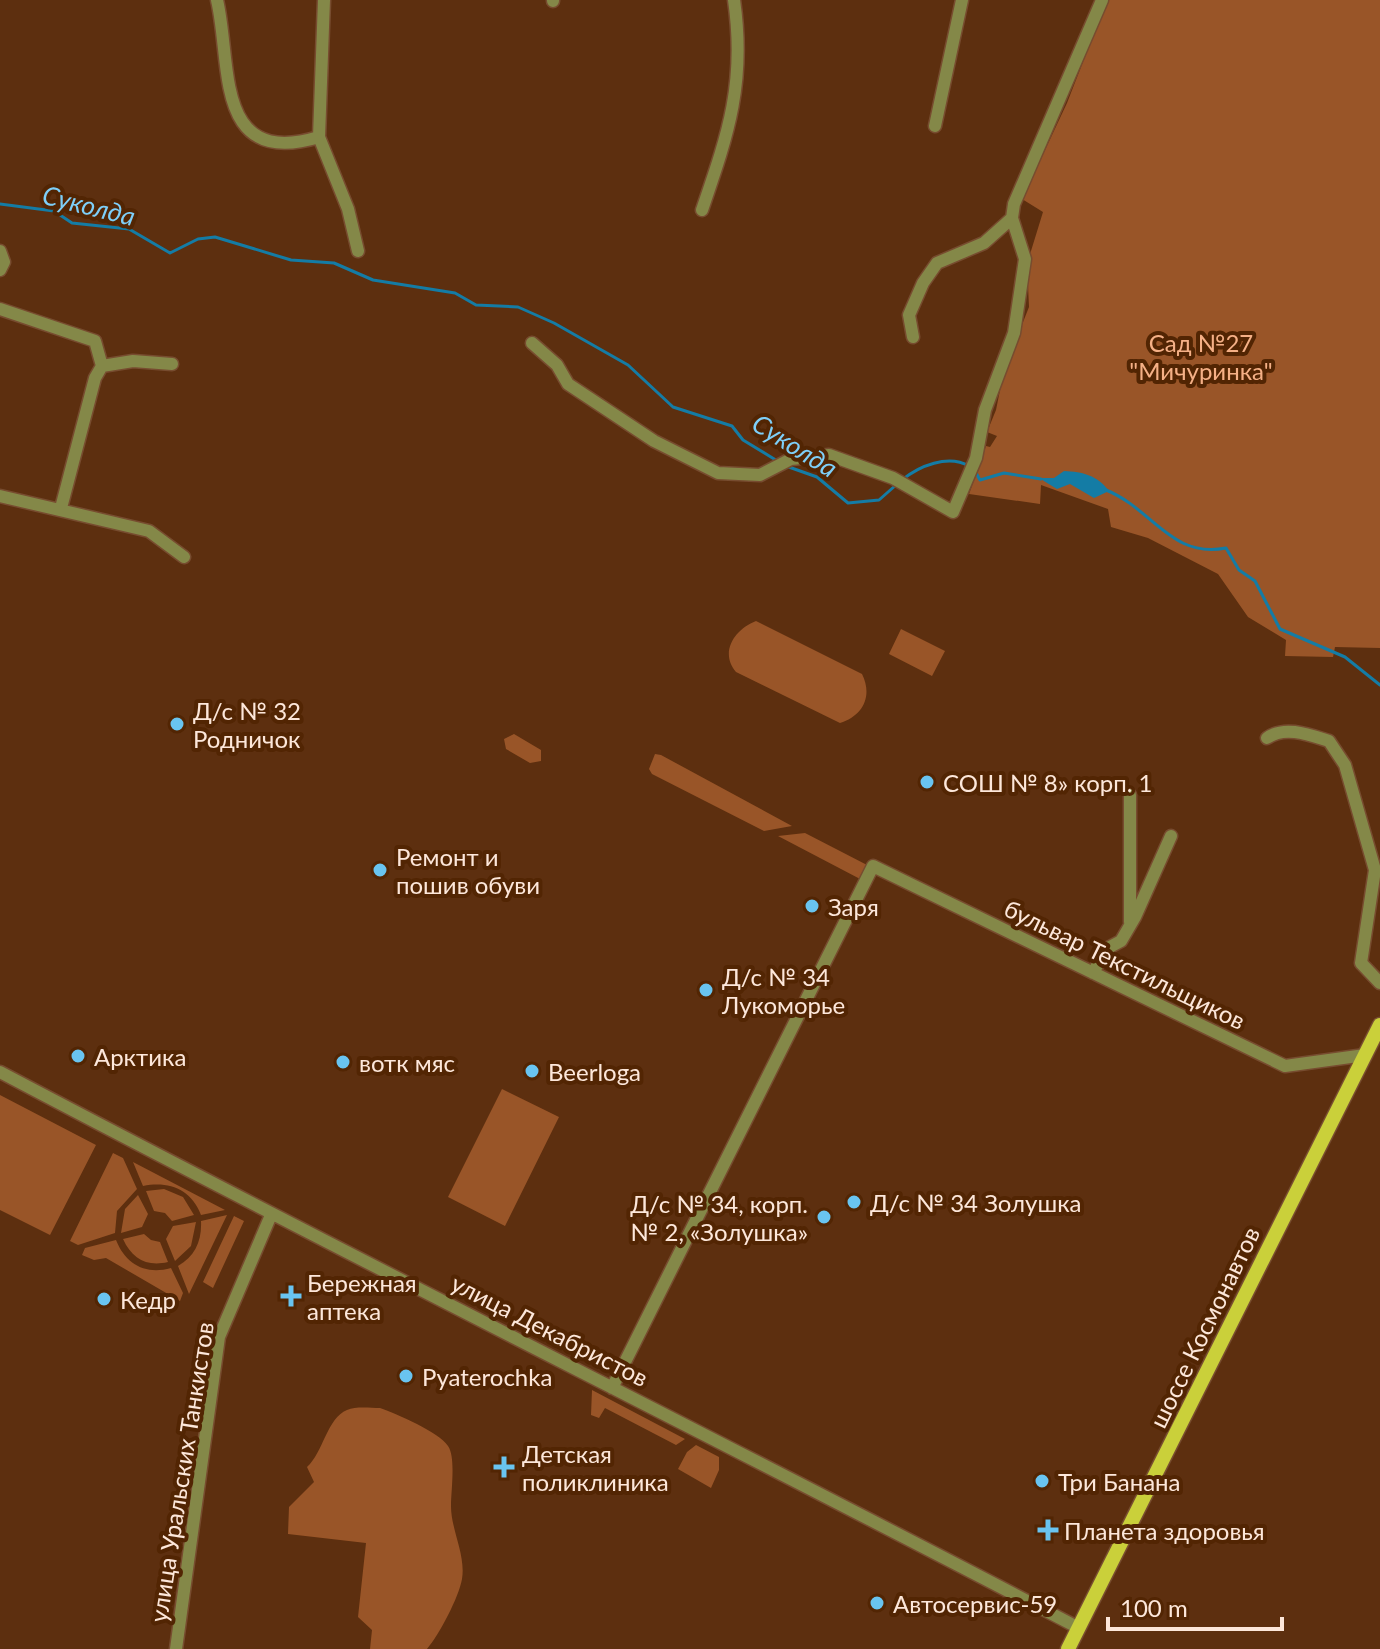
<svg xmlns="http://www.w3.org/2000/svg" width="1380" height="1649" viewBox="0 0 1380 1649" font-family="Lato,sans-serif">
  <rect width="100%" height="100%" fill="#5d2f0f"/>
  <!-- green -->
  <path fill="#995528" d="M1107,0h273v648l-45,-1 -2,10 -48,-1 1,-16 -38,-23 -30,-43 -70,-36 -37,-11 -3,-18 -67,-24 -1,19 -71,-10 17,-48 4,1 7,-11 -10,-4 9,-22 8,-40 25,-63 -2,-43 16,-52 -21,-13 45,-96z
    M756,621l106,53c11,22 1,42 -22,49l-104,-51c-17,-20 -1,-43 20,-51z
    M901,629l44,22 -13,25 -43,-22z
    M514,734l27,16v11l-11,2 -24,-14 -2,-10z
    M655,754l6,1 131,71 -28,5 -112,-57 -3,-5z
    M805,833l64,33 -7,14 -84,-44z
    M502,1089l57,28 -54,109 -57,-29z
    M0,1095l96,50 -46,90 -50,-25z
    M113,1153l10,5 14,31 -20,22 -2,22 -37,12 -8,-4z
    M133,1162l92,48 -24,5c-10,-26 -32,-34 -58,-29z
    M164,1189l19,8 11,18 -22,6 -7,-8 -11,-2 -8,-20z
    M138,1195l10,19 -6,13 -21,6 4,-24z
    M227,1215l-38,79 -11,-28c17,-10 24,-25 23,-45z
    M234,1216l10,5 -31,67 -10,-6z
    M196,1222l-5,24 -16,15 -9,-22 7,-13z
    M144,1234l7,6 9,2 8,20c-21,5 -36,-3 -45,-23z
    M116,1240c10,25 30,35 55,28l12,25 -3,8 -74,-43 -12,2 -12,-5 3,-7z
    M592,1390l93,49 -9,6 -71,-37 -6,10 -8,-3z
    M380,1408c17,6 59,24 68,38 8,11 3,45 3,60 0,24 15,49 11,73 -3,18 -23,56 -35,70h-57l2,-19 -14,-13 8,-74 -78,-9 1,-27 25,-25 -7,-15c16,-14 20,-49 40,-57 9,-4 23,-2 33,-2z
    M696,1445l23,12v13l-8,18 -33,-19 9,-17z"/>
  <!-- water -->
  <path fill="#147ca5" d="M1064,471c19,1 33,4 45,20l-15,7 -24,-14 -13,5 -18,-11h15z"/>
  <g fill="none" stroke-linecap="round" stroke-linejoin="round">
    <!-- stream -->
    <path stroke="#147ca5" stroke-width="3" d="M0,204l54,7 18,12 57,6 41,24 28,-14 17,-2 76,23 43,3 39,17 82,13 21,12 42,2 36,16 74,42 45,42 59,19 11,14 36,22
      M786,466l31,11 31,26 31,-3 17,-15
      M975,471l5,9 24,-7 37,6
      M902,480c17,-14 46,-26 67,-14
      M1106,490c47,19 65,69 120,58l13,22 16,11 25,48 65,28 35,28"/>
    <!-- minor casing -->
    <g stroke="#774c2f" stroke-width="15">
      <path id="minor" d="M217,0c15,63 -4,169 102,137
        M324,0l-5,137 29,72 10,42
        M553,1v-1
        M935,126l27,-126
        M702,210c26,-76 44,-127 32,-210
        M0,251l4,11 -4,8
        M0,309l95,32 7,25
        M913,337l-4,-22 14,-32 14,-20 47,-20 28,-25
        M532,343l25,22 11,19 86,57 64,32 42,2 31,-16 38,-4 64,23 60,34 23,-54 9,-48 29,-77 11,-74 -13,-41 2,-14 88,-204
        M0,496l149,35 35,26
        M61,508l34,-130 7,-12 31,-5 39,3
        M1267,738c18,-13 43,-3 62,3l16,24 30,105 -14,93 19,20
        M1130,795v127
        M1093,973l13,-24 15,-8 14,-24 36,-81
        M0,1072c358,189 720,368 1079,556
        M612,1388l261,-522 412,200 80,-11
        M176,1649l43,-312 52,-122"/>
    </g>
    <!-- major casing -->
    <g stroke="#774c2f" stroke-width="17">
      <path id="major" d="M1068,1649l312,-624"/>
    </g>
    <!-- minor -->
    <use href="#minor" stroke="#848848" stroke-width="12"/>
    <!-- major -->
    <use href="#major" stroke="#cad03a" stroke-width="14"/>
  </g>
  <!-- markers -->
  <g fill="#69c4f0" stroke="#522503" stroke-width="3">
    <circle cx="177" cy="724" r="8"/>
    <circle cx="927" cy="782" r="8"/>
    <circle cx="380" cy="870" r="8"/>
    <circle cx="812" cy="906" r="8"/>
    <circle cx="706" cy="990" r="8"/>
    <circle cx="78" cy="1056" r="8"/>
    <circle cx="343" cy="1062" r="8"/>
    <circle cx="532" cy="1071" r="8"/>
    <circle cx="854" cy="1202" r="8"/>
    <circle cx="824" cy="1217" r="8"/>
    <path d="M287 1284h8v8h8v8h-8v8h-8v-8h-8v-8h8z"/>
    <circle cx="104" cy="1299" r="8"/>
    <circle cx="406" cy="1376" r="8"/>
    <path d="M500 1455h8v8h8v8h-8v8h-8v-8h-8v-8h8z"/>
    <circle cx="1042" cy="1481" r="8"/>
    <path d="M1044 1518h8v8h8v8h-8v8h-8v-8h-8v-8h8z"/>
    <circle cx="877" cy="1603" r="8"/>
  </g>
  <g text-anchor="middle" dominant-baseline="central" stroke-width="8" stroke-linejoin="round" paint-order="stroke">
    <!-- park labels -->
    <g font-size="24" fill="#f5b086" stroke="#522503">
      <text x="1201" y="342">Сад №27<tspan x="1201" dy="28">"Мичуринка"</tspan></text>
    </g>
    <!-- poi labels -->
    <g font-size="24" fill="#fde7da" stroke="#522503" text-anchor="start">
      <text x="193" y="710">Д/с № 32<tspan x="193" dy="28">Родничок</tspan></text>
      <text x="943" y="782">СОШ № 8» корп. 1</text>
      <text x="396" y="856">Ремонт и<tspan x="396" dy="28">пошив обуви</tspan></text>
      <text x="828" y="906">Заря</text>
      <text x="722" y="976">Д/с № 34<tspan x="722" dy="28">Лукоморье</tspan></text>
      <text x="94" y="1056">Арктика</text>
      <text x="359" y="1062">вотк мяс</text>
      <text x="548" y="1071">Beerloga</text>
      <text x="870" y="1202">Д/с № 34 Золушка</text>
      <text x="808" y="1203" text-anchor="end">Д/с № 34, корп.<tspan x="808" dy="28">№ 2, «Золушка»</tspan></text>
      <text x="307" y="1282">Бережная<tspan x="307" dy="28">аптека</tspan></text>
      <text x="120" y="1299">Кедр</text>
      <text x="422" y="1376">Pyaterochka</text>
      <text x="522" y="1453">Детская<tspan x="522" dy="28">поликлиника</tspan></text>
      <text x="1058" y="1481">Три Банана</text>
      <text x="1064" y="1530">Планета здоровья</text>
      <text x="893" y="1603">Автосервис-59</text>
    </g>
    <!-- street labels -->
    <g font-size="24" fill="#fde7da" stroke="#522503">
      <text transform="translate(1125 964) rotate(26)">бульвар Текстильщиков</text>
      <text transform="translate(1204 1327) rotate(-64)">шоссе Космонавтов</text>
      <text transform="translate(550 1330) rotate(27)">улица Декабристов</text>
      <text transform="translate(181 1472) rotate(-81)">улица Уральских Танкистов</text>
    </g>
    <!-- water labels -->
    <g font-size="26" font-style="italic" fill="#7ecff8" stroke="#522503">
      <text transform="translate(89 205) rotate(14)">Суколда</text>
      <text transform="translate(795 445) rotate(32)">Суколда</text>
    </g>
  </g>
  <!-- scale -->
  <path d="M1108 1617v12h174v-12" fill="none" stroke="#fde7da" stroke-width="4"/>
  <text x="1120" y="1617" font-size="24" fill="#fde7da" stroke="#522503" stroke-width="6" paint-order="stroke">100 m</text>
</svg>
